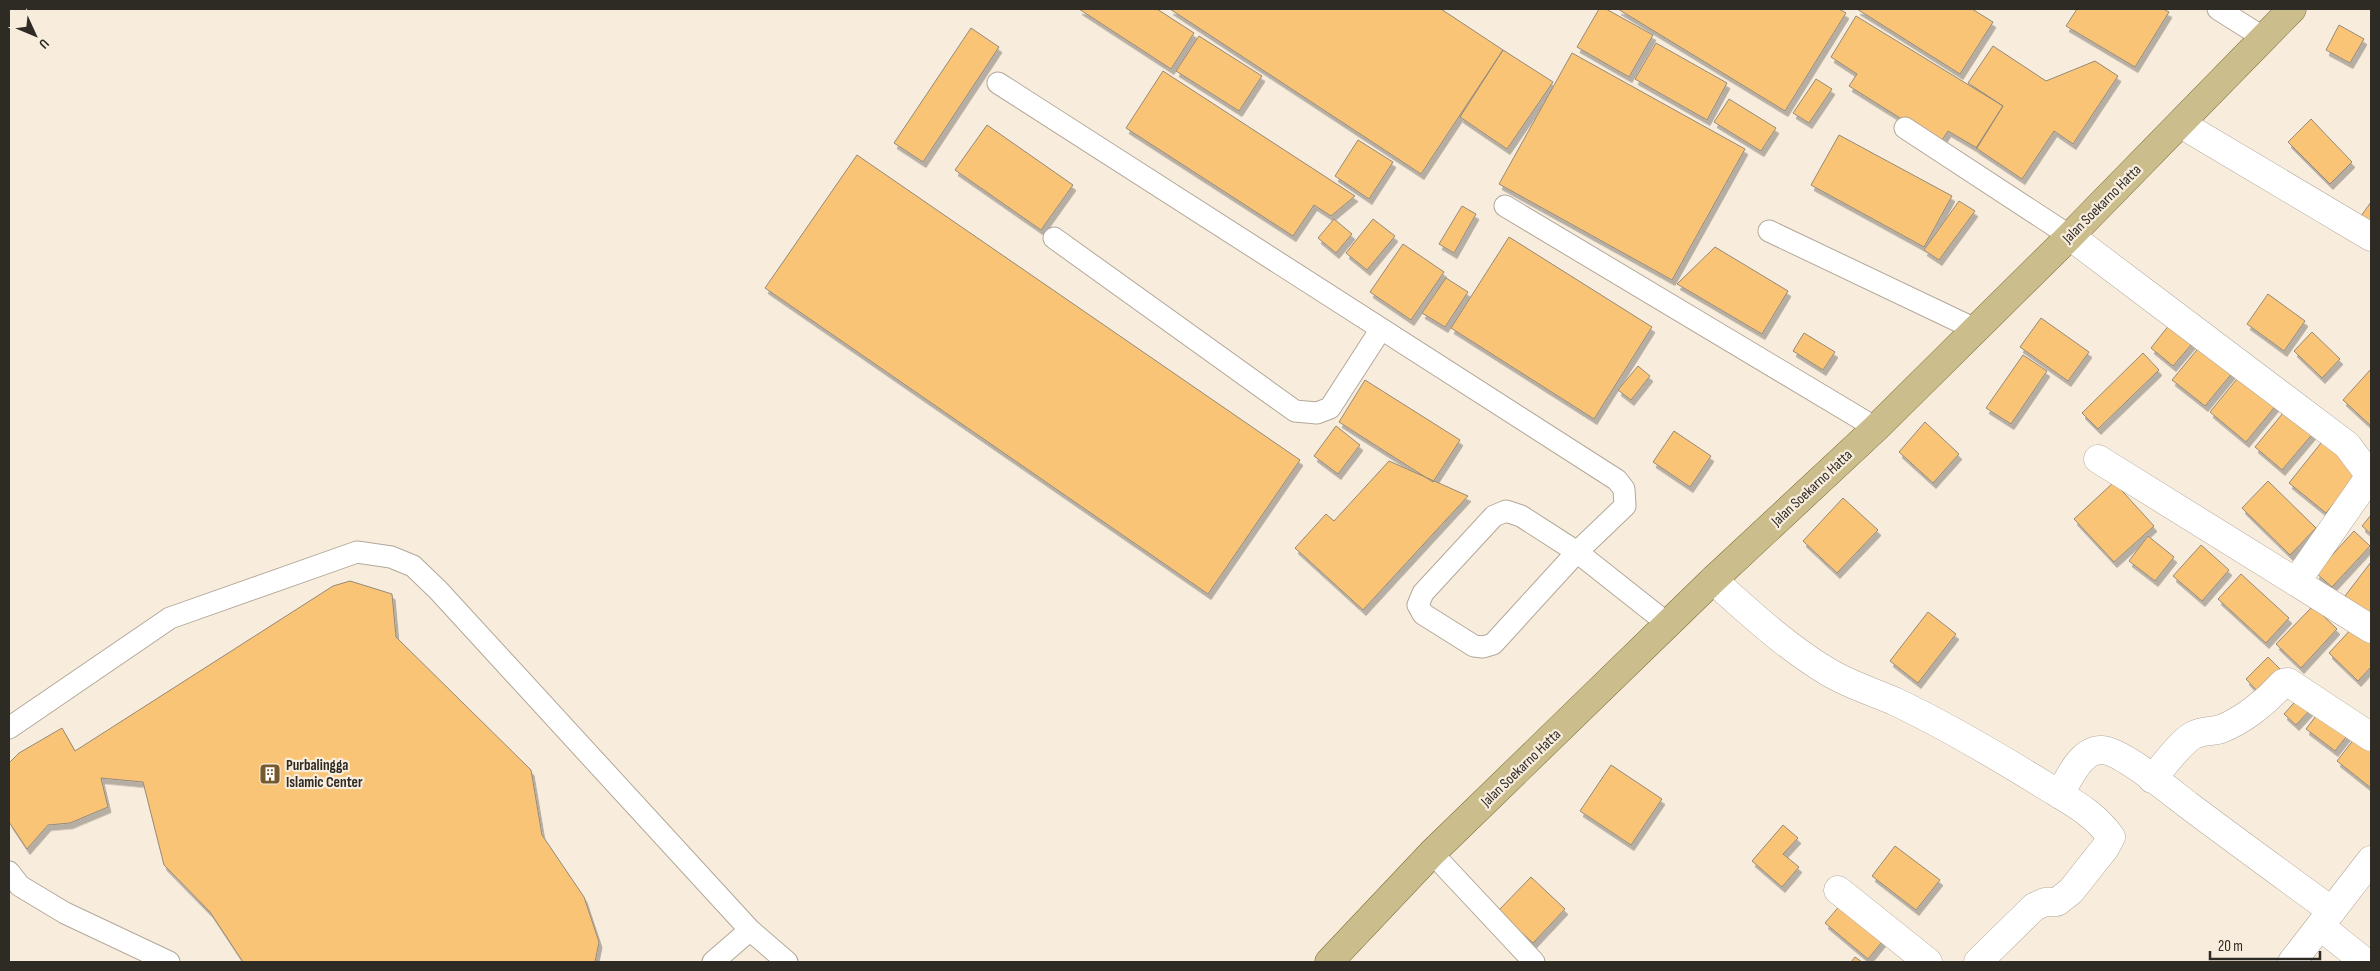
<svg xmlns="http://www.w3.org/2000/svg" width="2380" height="971" viewBox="0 0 2380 971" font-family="'Sofia Sans Condensed',sans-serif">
  <defs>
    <filter id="shadow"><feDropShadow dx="3" dy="5.5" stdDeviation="0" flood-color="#0004"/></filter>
  </defs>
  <rect width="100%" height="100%" fill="#f8eddd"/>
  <!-- building -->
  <path fill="#f9c476" stroke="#94897a" filter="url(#shadow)" d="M1079,9h78l37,24 -23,36z
    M1170,9h271l62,41 -82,124z
    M1599,9h7l47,26 -24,42 -52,-30z
    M1618,9h221l7,4 -61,98z
    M1857,9h115l21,13 -33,52z
    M2077,9h86l6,3 -34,55 -69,-41z
    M1856,16l147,90 -26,42 -29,-17 -8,12 -91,-57 8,-12 -26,-17z
    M2339,25l25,14 -14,24 -24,-13z
    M971,28l28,19 -76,115 -29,-19z
    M1199,36l63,40 -23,35 -63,-40z
    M1656,43l71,40 -20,37 -72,-41z
    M1993,46l53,35 49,-20 23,15 -45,68 -19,-13 -32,48 -46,-31 27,-42 -35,-23z
    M1503,50l50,32 -46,67 -47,-32z
    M1572,53l173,96 -73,131 -173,-96z
    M1163,71l192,125 -24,20 -17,-11 -21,31 -167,-108z
    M1816,79l16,10 -23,34 -16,-10z
    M1729,99l47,29 -15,23 -47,-29z
    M2311,119l41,43 -22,22 -42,-42z
    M987,125l86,60 -32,45 -86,-60z
    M1839,135l113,61 -28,51 -113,-62z
    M1358,140l35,22 -24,37 -34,-23z
    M857,155l443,305 -92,134 -443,-306z
    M1959,201l16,10 -36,49 -15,-10z
    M2371,202v22l-10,-8z
    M1462,206l14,8 -22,39 -15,-9z
    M1334,219l18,15 -16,19 -18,-15z
    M1373,219l22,17 -28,34 -21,-17z
    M1509,237l143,90 -58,92 -143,-91z
    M1403,244l41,28 -33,48 -41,-28z
    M1715,247l73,44 -26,43 -85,-50z
    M1446,278l22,14 -23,35 -23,-14z
    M2268,294l37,27 -21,30 -37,-27z
    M2041,318l48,34 -21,29 -48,-34z
    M2173,320l23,19 -23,27 -22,-18z
    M2312,332l28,27 -18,19 -28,-27z
    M1804,333l31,19 -12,18 -30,-19z
    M2201,345l32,27 -28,34 -33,-26z
    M2143,353l16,17 -61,59 -16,-16z
    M2023,355l24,16 -36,53 -25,-16z
    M1638,366l12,10 -19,24 -13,-10z
    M2371,369v57l-28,-26z
    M2241,374l37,29 -32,39 -36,-30z
    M1365,380l95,60 -27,42 -94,-60z
    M2288,407l27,24 -33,39 -27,-23z
    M1925,422l34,32 -26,29 -34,-31z
    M1336,426l24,19 -22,29 -24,-18z
    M1674,431l37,25 -21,31 -37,-25z
    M2325,438l38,31 -37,44 -37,-30z
    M1389,461l79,35 -105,114 -68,-62 31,-34 8,7z
    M2268,481l48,47 -26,27 -48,-47z
    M2114,482l40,44 -40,36 -40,-43z
    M1843,498l35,32 -41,43 -34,-32z
    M2371,515v19l-9,-8z
    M2354,531l16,15 -38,41 -16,-14z
    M2148,536l26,21 -19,24 -26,-20z
    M2201,545l28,25 -27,31 -29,-25z
    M2371,562v54l-26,-20z
    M2241,574l48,44 -23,25 -48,-44z
    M350,581l42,13 4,43 135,133 11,65 42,62 15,45 -4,20h-352l-33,-50 -46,-47 -21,-83 -42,-4 7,29 -38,16 -22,2 -21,24 -18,-27v-59l10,-10 43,-25 13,23 258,-165z
    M2313,606l24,23 -36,39 -25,-24z
    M1928,612l28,22 -38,49 -28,-22z
    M2355,625l16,16v26l-13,14 -29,-28z
    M2268,657l14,14 -23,22 -13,-14z
    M2311,684l13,11 -28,30 -12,-11z
    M2328,700l29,23 -22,28 -29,-22z
    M2364,726l7,6v56l-34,-27z
    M1611,765l51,34 -31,46 -51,-34z
    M1783,825l15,13 -15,16 16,13 -17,20 -30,-26z
    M1895,846l45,34 -24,30 -44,-34z
    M1531,877l34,32 -32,34 -35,-32z
    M1853,890l42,36 -27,33 -43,-36z
    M1855,957l7,5h-11z"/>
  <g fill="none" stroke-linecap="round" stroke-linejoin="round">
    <!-- lane casing -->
    <g stroke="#b3a899" stroke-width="23">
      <path id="lane" d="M2218,9l46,29
        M998,83l619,397 7,9 1,17 -48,46 91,72
        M1905,128l165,108
        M1505,206l371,222
        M1769,231l206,98
        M1054,238l241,173 22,2 13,-5 51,-79
        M1506,511l15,5 56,36 -84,92 -10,3 -9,-1 -51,-32 -5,-9 5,-12 71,-77z
        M9,728l161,-110 187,-66 34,5 22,9 25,24 312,340 37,32
        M1432,853l102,109
        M9,872l11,14 45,27 104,49
        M713,962l37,-32"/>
    </g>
    <!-- street casing -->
    <g stroke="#b3a899" stroke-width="29">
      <path id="street" d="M2181,124l190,113
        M2070,236l277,209 24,32
        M2098,459l198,123 74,-106
        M1713,580c36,32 71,65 112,90 22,14 46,21 69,31 53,25 105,56 155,87 23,14 46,26 62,49l-6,11 -34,43 -14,11h-12l-11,5 -56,55
        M2296,582l75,47
        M2152,779c11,-12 27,-35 40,-43 10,-6 19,-4 29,-7 23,-9 46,-28 62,-46l5,-1 9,6 74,49
        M2060,795c8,-16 21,-46 42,-45 20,1 69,42 86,55 48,36 96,71 144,106
        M1838,890l90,72
        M2320,926l45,36
        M2292,962l79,-102"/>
    </g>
    <!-- primary casing -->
    <g stroke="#7e6e36" stroke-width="29">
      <path id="primary" d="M1329,962l103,-109 281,-273 163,-152 194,-192 222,-227"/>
    </g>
    <!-- lane -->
    <use href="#lane" stroke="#fff" stroke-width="21"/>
    <!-- street -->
    <use href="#street" stroke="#fff" stroke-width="28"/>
    <!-- primary -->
    <use href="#primary" stroke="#cbbe8c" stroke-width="28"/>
  </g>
  <!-- icons -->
  <defs>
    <g id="building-square" transform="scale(1.125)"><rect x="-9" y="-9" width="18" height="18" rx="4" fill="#765a2d" stroke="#f8eddd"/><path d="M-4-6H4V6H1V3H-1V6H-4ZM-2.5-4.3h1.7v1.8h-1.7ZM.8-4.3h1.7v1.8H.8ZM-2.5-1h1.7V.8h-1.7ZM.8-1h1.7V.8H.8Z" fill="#fff"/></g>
  </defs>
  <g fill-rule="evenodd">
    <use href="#building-square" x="270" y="774"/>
  </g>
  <g text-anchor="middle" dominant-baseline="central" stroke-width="4.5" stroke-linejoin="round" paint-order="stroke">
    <!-- street labels -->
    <g font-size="15" fill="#2e2a24" stroke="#f8eddd">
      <text transform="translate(2102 204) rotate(-45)">Jalan Soekarno Hatta</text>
      <text transform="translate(1812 488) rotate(-43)">Jalan Soekarno Hatta</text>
      <text transform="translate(1521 768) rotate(-44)">Jalan Soekarno Hatta</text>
    </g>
    <!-- poi labels -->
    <g font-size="15" font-weight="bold" fill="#2e2a24" stroke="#f8eddd" text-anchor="start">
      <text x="286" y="765">Purbalingga<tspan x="286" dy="17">Islamic Center</tspan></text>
    </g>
  </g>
  <!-- border -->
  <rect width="2380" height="971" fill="none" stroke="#2e2a24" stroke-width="20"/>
  <!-- north arrow -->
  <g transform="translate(35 35) rotate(134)" stroke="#f8eddd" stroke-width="4" paint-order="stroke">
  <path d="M0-4L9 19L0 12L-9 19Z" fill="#2e2a24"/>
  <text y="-8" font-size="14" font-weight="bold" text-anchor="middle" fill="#2e2a24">U</text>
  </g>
  <!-- scale -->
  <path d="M2210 951v8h110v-8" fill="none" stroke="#2e2a24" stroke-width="2.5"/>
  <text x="2218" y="951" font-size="15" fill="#2e2a24" stroke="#f8eddd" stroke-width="4" paint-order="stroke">20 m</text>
</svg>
